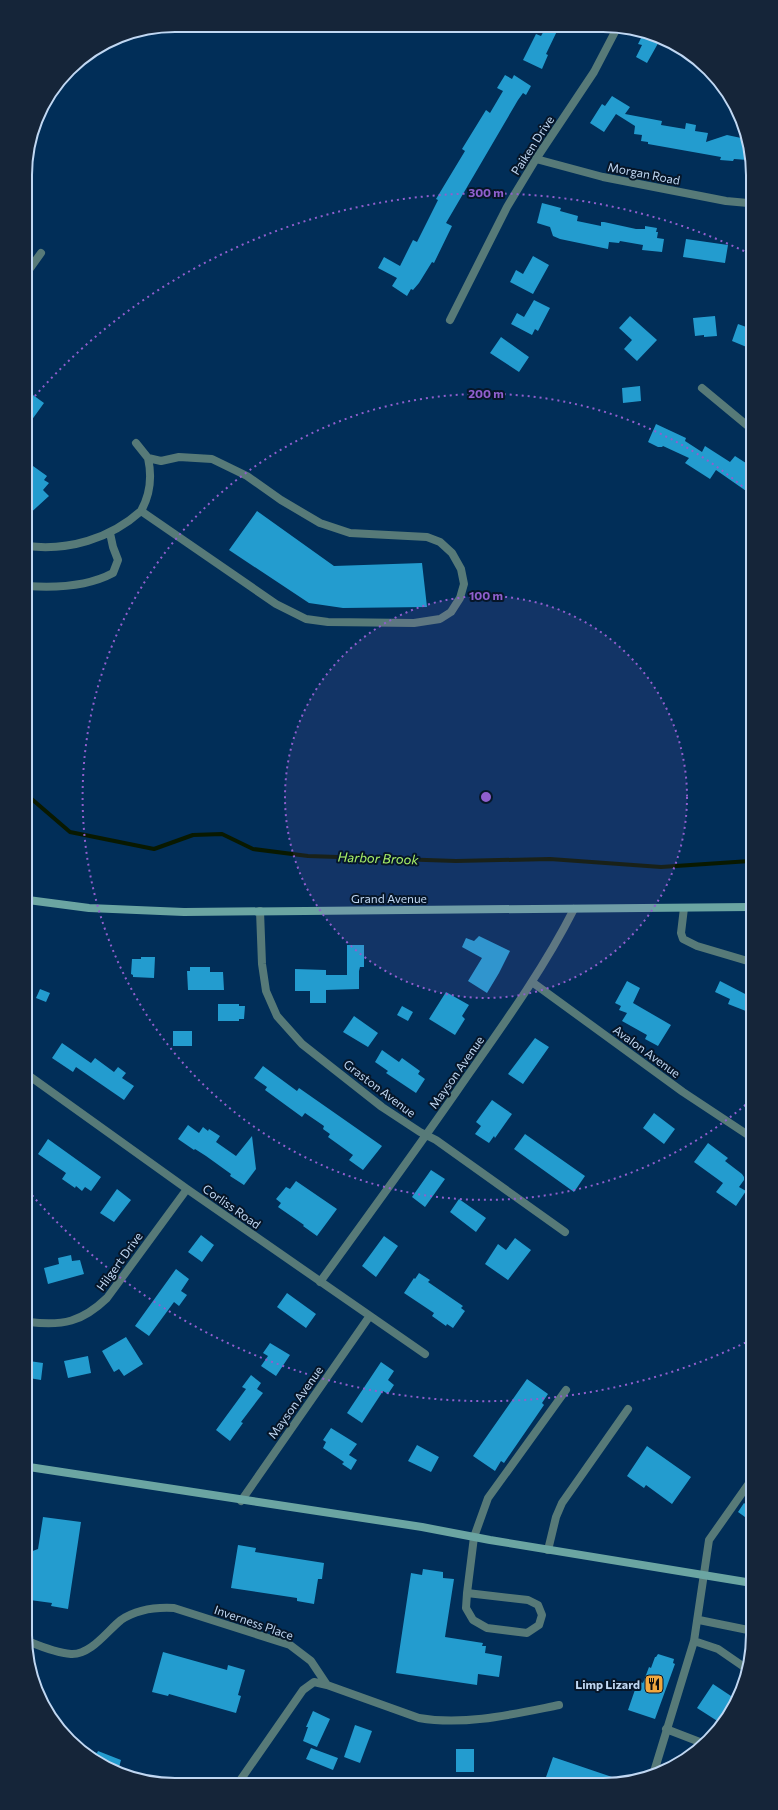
<svg xmlns="http://www.w3.org/2000/svg" width="778" height="1810" viewBox="0 0 778 1810" font-family="Commissioner,sans-serif">
  <rect width="100%" height="100%" fill="#012e58"/>
  <g fill="none" stroke-linecap="round" stroke-linejoin="round">
    <!-- stream -->
    <path stroke="#091900" stroke-width="4" d="M27,795l43,37 84,17 39,-14 29,-1 31,15 55,7 148,5 94,-2 111,8 89,-6"/>
  </g>
  <!-- building -->
  <path fill="#239ccf" d="M546,27h13l-13,27 2,1 -6,14 -19,-9 13,-26 5,2z
    M644,32l17,6 -14,25 -11,-6 6,-12 -4,-1z
    M505,75l7,4 2,-4 17,11 -5,9 -3,-2 -5,7 -72,123 6,3 -18,37 -2,-1 -13,21 -6,7 -2,-1 -4,7 -15,-10 5,-8 -19,-10 6,-11 16,9 13,-26 4,2 21,-42 -2,-1 29,-48 -3,-2 24,-39 4,3 13,-22 -6,-3z
    M612,96l18,11 -5,7 37,7 -1,4 24,4 1,-6 10,2 -1,6 13,2 -2,9 21,-7 19,4 2,2v19l-14,-1 -1,2 -13,-1 1,-3 -73,-13v-2l-7,-1 1,-6 -8,-1 1,-8 -19,-12 -12,18 -14,-9 12,-19 3,2z
    M542,203l19,5 -1,3 18,5 -1,5 24,5v-4h3l32,7h9v-3l12,2 -1,4h2l-1,6 7,1 -2,13 -20,-2 1,-5 -23,-4 -1,2 -10,-1 -1,7 -48,-10 -7,-3 -3,-9 -13,-4z
    M686,239l42,6 -3,18 -42,-6z
    M533,256l16,9 -16,29 -23,-12 6,-12 7,4z
    M534,300l16,8 -12,23 -3,-2 -3,6 -21,-11 6,-11 7,4z
    M630,316l27,24 -20,21 -13,-12 8,-9 -13,-12z
    M715,316l2,20 -13,1v-2l-9,1 -2,-18z
    M738,324l11,4v20l-17,-7z
    M501,337l28,20 -10,15 -29,-19z
    M640,386l1,15 -18,2 -1,-15z
    M26,390l18,13 -18,25z
    M656,424l30,14 -1,3 17,11 3,-6 25,16 5,-6 14,9v28l-33,-23 -6,9 -25,-16 4,-5 -26,-12 -1,1h-4l-10,-5z
    M26,461l21,15 -3,4 5,3 -6,7 6,6 -23,21z
    M257,511l77,55 88,-3 5,44 -84,1 -34,-5 -80,-53z
    M479,936l31,15 -11,22 -12,20 -19,-12 14,-23 -20,-11 4,-9 8,3z
    M347,945h17v22h-4l-1,4v18l-33,1v13h-16v-12h-15v-22l31,1v5h21z
    M141,957h14l-1,21 -21,-1v-2l-2,-1 1,-15h9z
    M190,967h20v5h13l1,18h-36l-1,-19h3z
    M627,981l13,7 -7,15 38,22 -13,21 -13,-7 2,-4 -25,-14 5,-8 -8,-3 2,-4 -6,-3z
    M720,981l31,16v16l-23,-9 2,-5 -15,-7z
    M40,989l10,4 -4,9 -10,-4z
    M446,992l23,13 -7,11 3,3 -10,16 -26,-16z
    M218,1004h21v2h6l-1,13h-5v2h-21z
    M402,1006l11,6 -5,9 -11,-6z
    M354,1016l24,17 -10,14 -25,-15z
    M173,1031h19v15h-19z
    M535,1038l14,9 -26,37 -15,-10z
    M62,1043l29,20 4,-5 19,14 4,-5 8,6 -4,5 12,8 -10,14 -48,-33 -3,5 -21,-14z
    M382,1050l17,12 3,-4 18,13 -2,3 7,5 -9,14 -30,-20 2,-2 -13,-9z
    M263,1066l34,25 2,-3 83,58 -19,24 -14,-10 4,-5 -25,-18 2,-3 -7,-5 1,-3 -19,-13 -3,4 -37,-27 2,-3 -13,-9z
    M492,1100l20,14 -17,24 -1,-2 -5,7 -14,-9 6,-8 -5,-4z
    M654,1113l21,16 -11,15 -21,-16z
    M188,1125l11,8 4,-6 5,4 1,-2 11,7 -4,6 20,14 16,-20 4,33 -12,16 -14,-9 1,-2 -25,-18 -11,-7 -1,1 -16,-11z
    M525,1134l60,42 -11,16 -60,-43z
    M48,1139l53,38 -10,14 -6,-4 -3,4 -6,-5 -1,2 -13,-9 4,-6 -28,-19z
    M708,1143l20,15 -3,3 17,13 2,3v3l-5,7 7,4 -10,15 -20,-14 7,-9 -29,-21z
    M431,1170l14,9 -20,28 -13,-10z
    M296,1181l41,28 -20,27 -14,-10 1,-1 -26,-18 3,-4 -5,-4 10,-12 4,2z
    M117,1189l14,11 -17,22 -14,-9z
    M459,1199l27,19 -10,14 -26,-20z
    M201,1235l13,10 -12,17 -14,-10z
    M384,1236l14,10 -22,31 -14,-11z
    M515,1238l16,12 -23,30 -23,-16 13,-20 8,6z
    M71,1255l1,6 8,-1 4,14 -36,10 -4,-16 15,-4 -1,-6z
    M176,1269l13,10 -8,12 6,4 -8,11 -5,-4 -25,34 -14,-10z
    M419,1273l11,7 -2,2 35,24 -2,2 4,3 -12,17 -6,-4 -1,2 -14,-10 2,-3 -30,-20 10,-15 1,1z
    M287,1293l29,21 -10,14 -29,-21z
    M126,1337l17,27 -19,12 -5,-7 -5,3 -12,-21z
    M270,1343l20,12 -14,21 -15,-10 7,-10 -5,-3z
    M88,1356l3,17 -23,5 -4,-17z
    M29,1361l14,2 -2,17 -12,-2z
    M381,1362l13,9 -6,9 6,5 -6,9 -5,-3 -21,32 -15,-10z
    M251,1375l10,8 -4,6 6,4 -22,29 2,1 -13,18 -14,-11 30,-41 -4,-2z
    M527,1379l21,15 -6,9 2,2 -40,58 -3,-2 -6,10 -22,-15z
    M331,1428l26,16 -8,11 8,5 -6,10 -9,-6 2,-2 -21,-14 3,-6 -3,-2z
    M417,1445l22,12 -8,15 -23,-11z
    M647,1446l44,31 -19,27 -26,-19 -2,3 -17,-12z
    M744,1503l8,6v13l-14,-10z
    M43,1517l38,5 -13,87 -17,-3 1,-3 -22,-3v-48l8,-3z
    M238,1545l18,3 -1,4 69,11 -2,16h-4l-4,25 -17,-3v-3l-66,-10z
    M423,1569l20,3v6l11,1 -9,58 38,6 -1,3h4l-1,7 17,3 -3,21 -21,-3 -1,11 -81,-12 15,-100 11,2z
    M163,1652l64,18 1,-5 17,5 -7,25 3,1 -5,17 -67,-19 -1,2 -16,-4z
    M658,1654l16,5 -1,4 2,1 -20,55 -27,-9 10,-29 5,2 6,-16 2,1 4,-11h1z
    M713,1684l24,16 -15,24 -25,-16z
    M313,1711l17,8 -13,28 -14,-6 5,-14h-2z
    M355,1725l17,6 -12,32 -16,-6z
    M82,1748l15,5 1,-2 23,9 -3,11 -2,-1 -1,2 -7,-3 -27,-19z
    M311,1748l27,10 -5,12 -27,-11z
    M456,1749h18v23h-18z
    M553,1757l62,21v2h-70z"/>
  <g fill="none" stroke-linecap="round" stroke-linejoin="round">
    <!-- lane -->
    <path stroke="#577a78" stroke-width="8" d="M26,274l15,-21
      M136,443l12,15 13,3 18,-4 33,2 35,17 34,24 39,23 30,10 77,4 13,5 12,11 9,16 3,15 -4,14 -9,14 -11,7 -26,4 -86,-1 -22,-3 -30,-15 -135,-93c9,-16 11,-35 7,-53
      M27,546c41,5 83,-7 114,-35
      M27,586c29,2 60,1 86,-13l5,-13 -5,-13 -3,-14
      M548,1550l8,-33 6,-14 66,-94
      M467,1593l61,7 10,5 4,10 -3,10 -12,8 -40,-5 -14,-8 -7,-12 1,-15 7,-56 14,-39 78,-108
      M699,1620l54,11
      M694,1641l24,8 29,20
      M666,1729l39,15
      M653,1775l41,-134 15,-101 43,-61"/>
    <!-- street -->
    <path stroke="#577a78" stroke-width="8" d="M536,159l67,18 123,24 22,2
      M450,320l57,-113 29,-48 58,-87 23,-44
      M702,388l47,39
      M684,908l-3,25 2,6 14,7 54,16
      M260,911l2,53 4,27 11,25 25,28 80,63 38,25 16,8 129,92
      M532,982l151,110 68,45
      M28,1075l159,114 238,165
      M320,1282c50,-69 100,-137 148,-207 38,-54 76,-107 106,-166
      M29,1322c34,4 53,0 78,-24l80,-109
      M241,1501l128,-184
      M30,1642c12,5 28,11 41,12 20,1 36,-23 50,-34 15,-10 35,-13 53,-12l116,37 21,16 16,24 92,33c46,8 95,-4 140,-13
      M239,1782l64,-92 11,-8 13,3"/>
    <!-- secondary -->
    <path stroke="#6ba5a2" stroke-width="8" d="M28,900l61,8 95,4 566,-5
      M29,1467l393,60 68,13 262,43"/>
  </g>
  <!-- distance rings -->
  <circle cx="486" cy="797" r="201" fill="#905fce" fill-opacity=".12"/>
  <g fill="none" stroke="#905fce" stroke-width="2" stroke-dasharray="2 4">
    <circle cx="486" cy="797" r="201"/>
    <path d="M750 1101A403 403 0 1 1 748 491"/>
    <path d="M751 1340A604 604 0 0 1 30 1193M27 405A604 604 0 0 1 746 252"/>
  </g>
  <!-- icons -->
  <defs>
    <g id="restaurant-square" transform="scale(1)"><rect x="-9" y="-9" width="18" height="18" rx="4" fill="#efa73e" stroke="#061629"/><path d="M-5-6h1v4h1v-4h1v4h1v-4h1v5L-1.5 .5V6h-2V.5L-5-1ZM5-6V6H3V1.5H1.5Q1.5-4 5-6Z" fill="#111"/></g>
  </defs>
  <g fill-rule="evenodd">
    <use href="#restaurant-square" x="654" y="1684"/>
  </g>
  <g text-anchor="middle" dominant-baseline="central" stroke-width="4" stroke-linejoin="round" paint-order="stroke">
    <!-- street labels -->
    <g font-size="12" fill="#c0d7f2" stroke="#061629">
      <text transform="translate(532 145) rotate(-57)">Paiken Drive</text>
      <text transform="translate(644 173) rotate(11)">Morgan Road</text>
      <text x="389" y="898">Grand Avenue</text>
      <text transform="translate(647 1051) rotate(36)">Avalon Avenue</text>
      <text transform="translate(456 1072) rotate(-55)">Mayson Avenue</text>
      <text transform="translate(380 1088) rotate(37)">Graston Avenue</text>
      <text transform="translate(232 1206) rotate(35)">Corliss Road</text>
      <text transform="translate(119 1261) rotate(-54)">Hilgert Drive</text>
      <text transform="translate(295 1402) rotate(-55)">Mayson Avenue</text>
      <text transform="translate(254 1622) rotate(19)">Inverness Place</text>
    </g>
    <!-- poi labels -->
    <g font-size="12" font-weight="bold" fill="#c0d7f2" stroke="#061629" text-anchor="end">
      <text x="640" y="1684">Limp Lizard</text>
    </g>
    <!-- water labels -->
    <g font-size="13" font-style="italic" fill="#abf469" stroke="#061629">
      <text transform="translate(378 858) rotate(2)">Harbor Brook</text>
    </g>
  </g>
  <!-- crop -->
  <path d="M0 0H778V1810H0ZM175 32H603A143 143 0 0 1 746 175V1635A143 143 0 0 1 603 1778H175A143 143 0 0 1 32 1635V175A143 143 0 0 1 175 32Z" fill="#152539" fill-rule="evenodd"/>
  <path fill="none" stroke="#c0d7f2" stroke-width="2" d="M175 32H603A143 143 0 0 1 746 175V1635A143 143 0 0 1 603 1778H175A143 143 0 0 1 32 1635V175A143 143 0 0 1 175 32Z"/>
  <circle cx="486" cy="797" r="6" fill="#905fce" stroke="#061629" stroke-width="2"/>
  <g font-size="12" text-anchor="middle" font-weight="bold" fill="#905fce" stroke="#061629" stroke-width="4" stroke-linejoin="round" paint-order="stroke">
    <text x="486" y="197">300 m</text>
    <text x="486" y="398">200 m</text>
    <text x="486" y="600">100 m</text>
  </g>
</svg>
